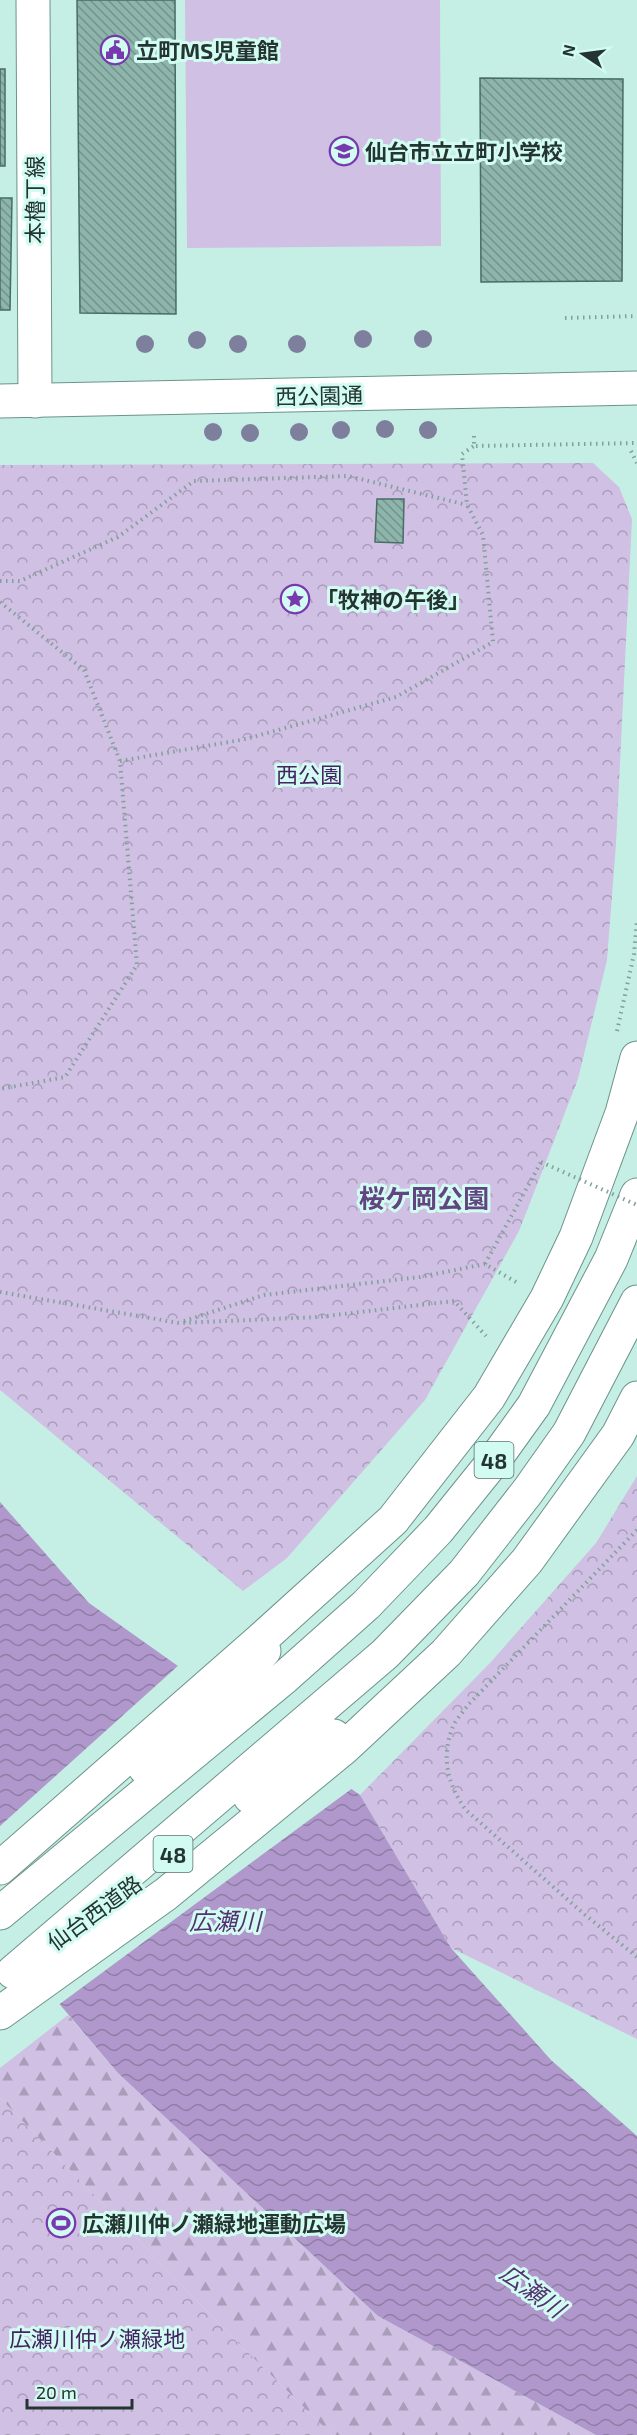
<svg xmlns="http://www.w3.org/2000/svg" width="637" height="2435" viewBox="0 0 637 2435" font-family="'Exo 2','Noto Sans JP',sans-serif">
  <defs>
    <pattern id="forest-firs" width="22" height="20" patternUnits="userSpaceOnUse" patternTransform="scale(1.5)"><rect width="22" height="20" fill="#d0c0e4"/><path d="M5 1l3.5 6h-7zM16 11l3.5 6h-7z" fill="#a99db9"/></pattern>
    <pattern id="park-crowns" width="20" height="18" patternUnits="userSpaceOnUse" patternTransform="scale(1.5)"><rect width="20" height="18" fill="#d0c0e4"/><path d="M2 6a3 3 0 1 1 6 0M12 15a3 3 0 1 1 6 0" fill="none" stroke="#a99db9"/></pattern>
    <pattern id="water-waves" width="16" height="10" patternUnits="userSpaceOnUse" patternTransform="scale(1.5)"><rect width="16" height="10" fill="#b098cc"/><path d="M0 5q4-4 8 0t8 0" fill="none" stroke="#8f7da6"/></pattern>
    <pattern id="building-back-hatch" width="6" height="6" patternUnits="userSpaceOnUse" patternTransform="scale(1.5)"><rect width="6" height="6" fill="#8db5ab"/><path d="M-1 5l2 2M0 0l6 6M5-1l2 2" fill="none" stroke="#73948c"/></pattern>
  </defs>
  <rect width="100%" height="100%" fill="#c5efe4"/>
  <!-- grass -->
  <path fill="#d0c0e4" d="M185,0h255l1,246 -254,2z"/>
  <!-- forest -->
  <path fill="url(#forest-firs)" d="M68,2015l50,58 260,243 218,119h-264l-99,-97 -233,-240v-30z"/>
  <!-- park -->
  <path fill="url(#park-crowns)" d="M593,463l26,24 13,32 -16,325 -9,116 -29,119 -59,152 -94,169 -138,158 -44,33 -243,-201v-925z
    M637,1476v563l-186,-91 -91,-153 130,-132 106,-120z
    M0,2098l233,240 99,97h-332z"/>
  <!-- water -->
  <path fill="url(#water-waves)" d="M0,1502l89,101 271,192 91,153 100,112 86,76v299h-41l-218,-119 -260,-243 -118,-139z"/>
  <!-- pier -->
  <path fill="#c5efe4" d="M180,1664l174,123 -297,219 -57,-68v-112z"/>
  <!-- building -->
  <path fill="url(#building-back-hatch)" stroke="#476d64" stroke-width="1.5" d="M77,0h98l1,314 -96,-1z
    M0,69h5v97h-5z
    M480,78l143,1 -1,202 -141,1z
    M0,198h12l-2,112h-10z
    M377,499h27l-1,44 -28,-1z"/>
  <g fill="none" stroke-linecap="round" stroke-linejoin="round">
    <!-- minor casing -->
    <g stroke="#6c938a" stroke-width="35">
      <path id="minor" d="M33,0l2,401"/>
    </g>
    <!-- tertiary casing -->
    <g stroke="#6c938a" stroke-width="35">
      <path id="tertiary" d="M0,401l637,-13
        M0,1868l257,-225 136,-123 96,-123 58,-99 29,-61 46,-124 15,-55
        M0,2013l166,-119 178,-146 102,-95 81,-92 91,-126 19,-37"/>
    </g>
    <!-- motorway casing -->
    <g stroke="#6c938a" stroke-width="35">
      <path id="motorway" d="M145,1768l119,-117
        M250,1797l84,-61
        M0,1913l285,-236 81,-72 72,-75 58,-72 38,-53 77,-146 26,-64
        M13,1972l372,-318 79,-81 64,-82 41,-58 68,-131"/>
    </g>
    <!-- path -->
    <path stroke="#81a098" stroke-width="4" stroke-dasharray="1.5 4.5" stroke-linecap="butt" d="M565,318l72,-2
      M474,436v10l163,-3
      M631,451l6,12
      M0,581h20l98,-44 76,-56 154,-5 119,29
      M0,602l84,68 36,91 17,204 -72,112 -65,12
      M120,761l126,-22 150,-42 97,-55 -10,-107 -16,-30 -5,-51 12,-8
      M617,1031l17,-77 3,-35
      M516,1282l-31,-18 56,-102
      M0,1292l179,31 139,-6 136,-16 32,35
      M184,1321l80,-26 156,-18 65,-13
      M637,1530l-169,175c-5,7 -13,15 -16,24 -11,29 -4,57 14,81l118,104 53,43"/>
    <!-- minor -->
    <use href="#minor" stroke="#fff" stroke-width="33"/>
    <!-- tertiary -->
    <use href="#tertiary" stroke="#fff" stroke-width="33"/>
    <!-- motorway -->
    <use href="#motorway" stroke="#fff" stroke-width="33"/>
    <!-- path-bridge -->
    <path stroke="#81a098" stroke-width="4" stroke-dasharray="1.5 4.5" stroke-linecap="butt" d="M541,1162l96,43"/>
  </g>
  <!-- trees -->
  <g fill="#7e7f9d">
    <circle cx="363" cy="339" r="9"/>
    <circle cx="423" cy="339" r="9"/>
    <circle cx="197" cy="340" r="9"/>
    <circle cx="145" cy="344" r="9"/>
    <circle cx="238" cy="344" r="9"/>
    <circle cx="297" cy="344" r="9"/>
    <circle cx="385" cy="429" r="9"/>
    <circle cx="341" cy="430" r="9"/>
    <circle cx="428" cy="430" r="9"/>
    <circle cx="213" cy="432" r="9"/>
    <circle cx="299" cy="432" r="9"/>
    <circle cx="250" cy="433" r="9"/>
  </g>
  <!-- icons -->
  <defs>
    <g id="civic-ring" transform="scale(1.5)"><circle r="9.5" fill="#d2fcf1" stroke="#7839ae" stroke-width="1.5"/><path d="M-.6-6.5H3V-4.5H.6V-3L4-1V1h2V6H-6V1h2V-1L-.6-3ZM-1.2 2.5V6h2.4V2.5Z" fill="#7839ae"/></g>
    <g id="school-ring" transform="scale(1.5)"><circle r="9.5" fill="#d2fcf1" stroke="#7839ae" stroke-width="1.5"/><path d="M0-5L7-2L0 1L-7-2ZM-4 1L0 2.5L4 1V4Q0 6-4 4Z" fill="#7839ae"/></g>
    <g id="sight-ring" transform="scale(1.5)"><circle r="9.5" fill="#d2fcf1" stroke="#7839ae" stroke-width="1.5"/><path d="M0-6L1.8-2.2L6-1.7L2.9 1.2L3.7 5.4L0 3.3L-3.7 5.4L-2.9 1.2L-6-1.7L-1.8-2.2Z" fill="#7839ae"/></g>
    <g id="stadium-ring" transform="scale(1.5)"><circle r="9.5" fill="#d2fcf1" stroke="#7839ae" stroke-width="1.5"/><path d="M0-5a6.5 5 0 1 0 0 10a6.5 5 0 1 0 0-10ZM-3.5-1.8h7v3.6h-7Z" fill="#7839ae"/></g>
  </defs>
  <g fill-rule="evenodd">
    <use href="#civic-ring" x="115" y="50"/>
    <use href="#school-ring" x="344" y="151"/>
    <use href="#sight-ring" x="295" y="599"/>
    <use href="#stadium-ring" x="61" y="2223"/>
  </g>
  <g text-anchor="middle" dominant-baseline="central" stroke-width="6" stroke-linejoin="round" paint-order="stroke">
    <!-- shield labels -->
    <g fill="#d2fcf1" stroke="#58706a" stroke-width="1.5">
      <rect x="474.5" y="1442" width="39" height="36" rx="4.5"/>
      <rect x="153.5" y="1836" width="39" height="36" rx="4.5"/>
    </g>
    <g font-size="21" font-weight="bold" fill="#243430">
      <text x="494" y="1460">48</text>
      <text x="173" y="1854">48</text>
    </g>
    <!-- poi labels -->
    <g font-size="22" font-weight="bold" fill="#243430" stroke="#d2fcf1" text-anchor="start">
      <text x="136" y="50">立町MS児童館</text>
      <text x="365" y="151">仙台市立立町小学校</text>
      <text x="316" y="599">「牧神の午後」</text>
      <text x="82" y="2223">広瀬川仲ノ瀬緑地運動広場</text>
    </g>
    <!-- street labels -->
    <g font-size="22" fill="#243430" stroke="#d2fcf1">
      <text transform="translate(34 200) rotate(-90)">本櫓丁線</text>
      <text transform="translate(319 395) rotate(-1)">西公園通</text>
      <text transform="translate(94 1912) rotate(-36)">仙台西道路</text>
    </g>
    <!-- park labels -->
    <g font-size="22" fill="#442363" stroke="#d2fcf1">
      <text x="309" y="774">西公園</text>
      <text x="97" y="2338">広瀬川仲ノ瀬緑地</text>
    </g>
    <!-- water labels -->
    <g font-size="24" font-style="italic" fill="#533272" stroke="#d2fcf1">
      <text x="225" y="1920">広瀬川</text>
      <text transform="translate(533 2290) rotate(36)">広瀬川</text>
    </g>
    <!-- quarter labels -->
    <g font-size="26" font-weight="bold" fill="#614480" stroke="#d2fcf1">
      <text x="424" y="1197">桜ケ岡公園</text>
    </g>
  </g>
  <!-- north arrow -->
  <g transform="translate(583 54) rotate(283)" stroke="#d2fcf1" stroke-width="4.5" paint-order="stroke">
  <path d="M0-4.5L10 22L0 15L-10 22Z" fill="#243430"/>
  <text y="-9" font-size="16" font-weight="bold" text-anchor="middle" fill="#243430">N</text>
  </g>
  <!-- scale -->
  <path d="M27 2399v9h105v-9" fill="none" stroke="#243430" stroke-width="3"/>
  <text x="36" y="2399" font-size="18" fill="#243430" stroke="#d2fcf1" stroke-width="4.5" paint-order="stroke">20 m</text>
</svg>
